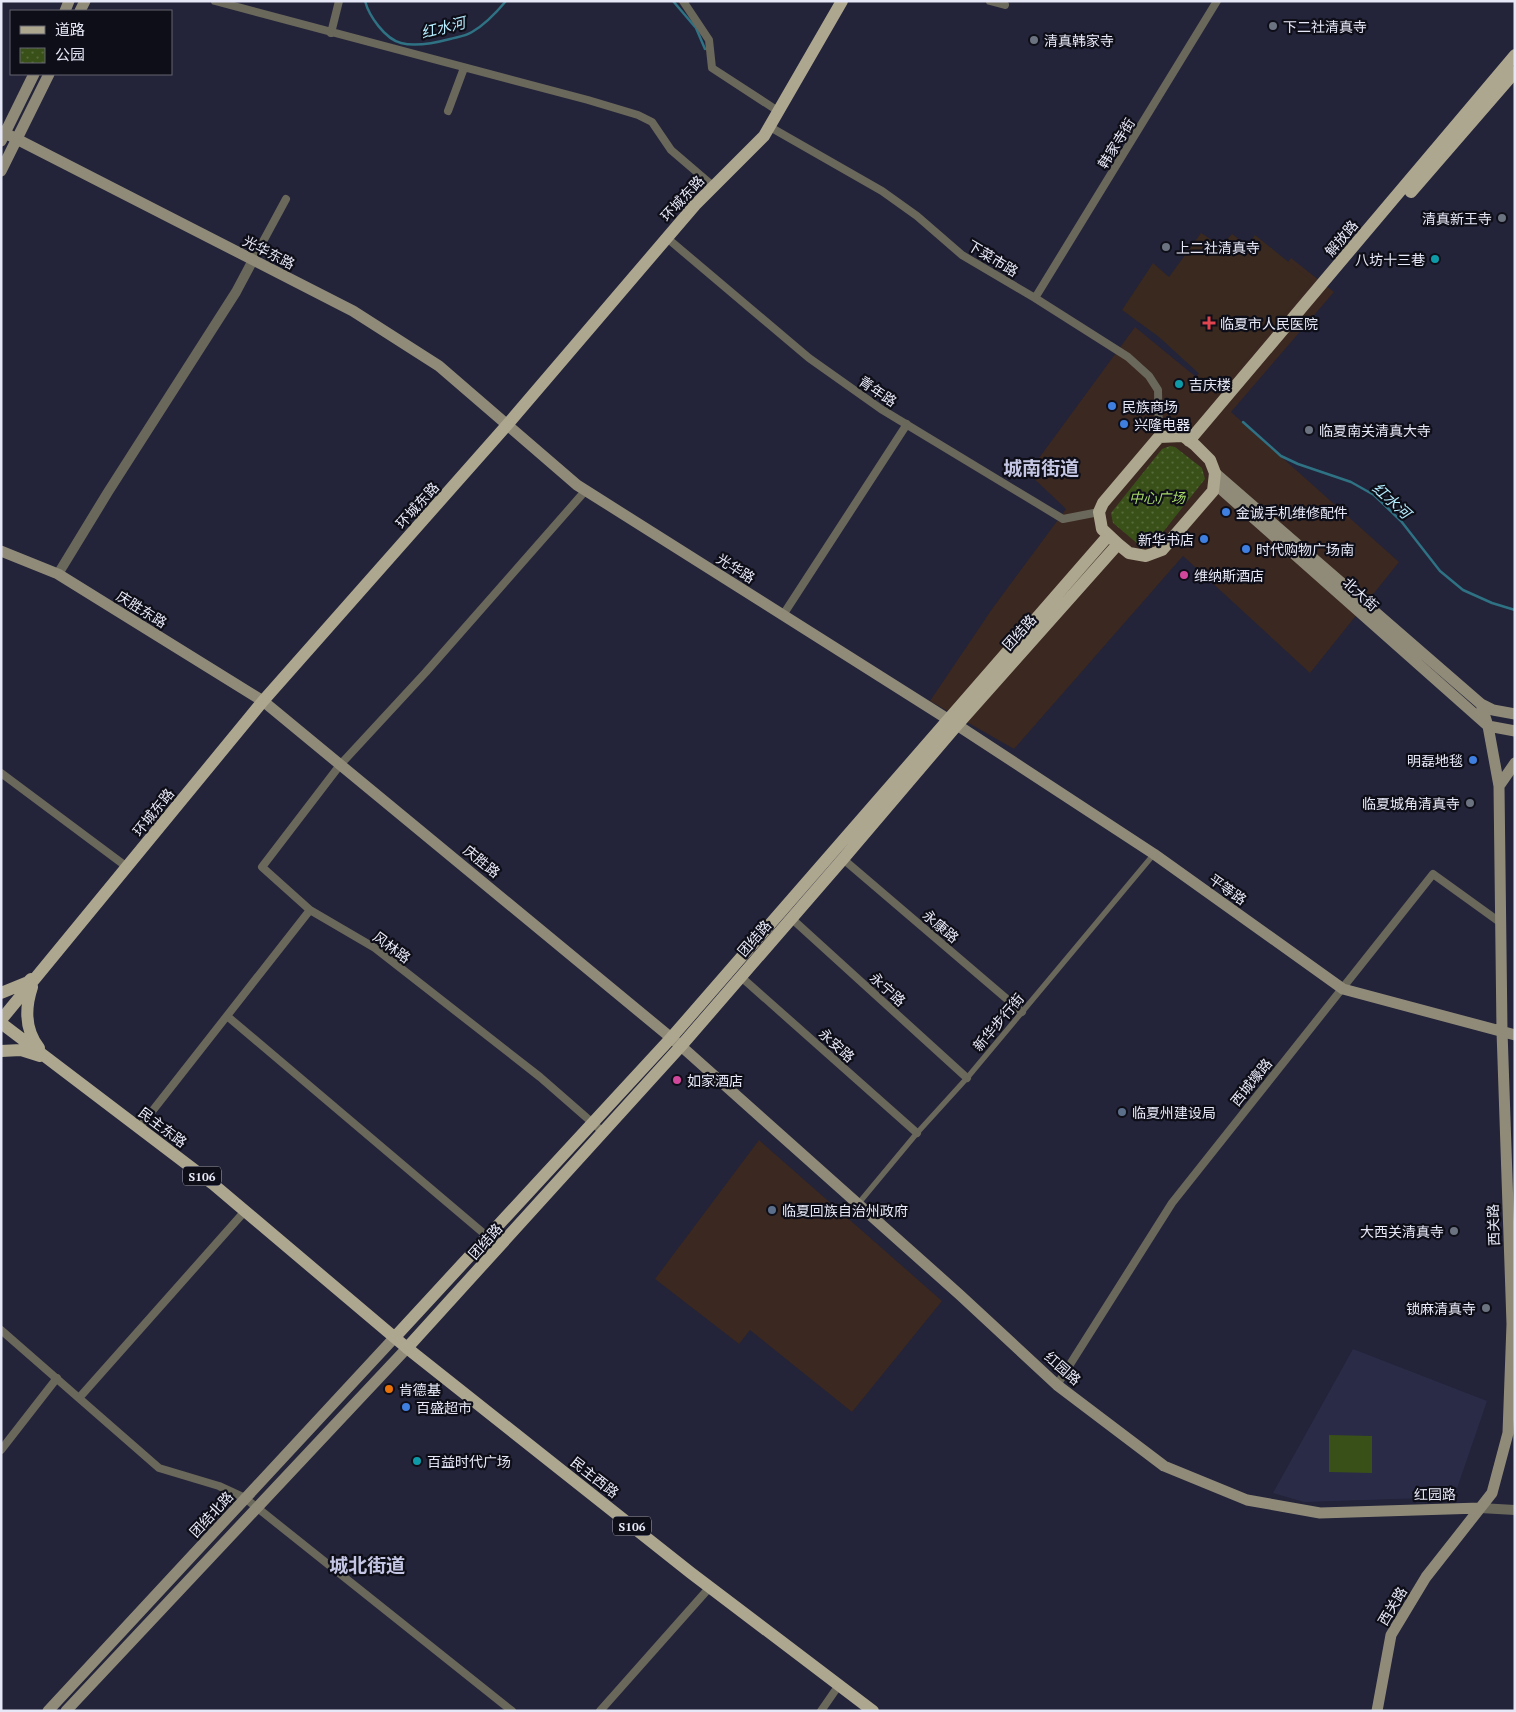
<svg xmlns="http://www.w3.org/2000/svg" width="1516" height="1712" viewBox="0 0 1516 1712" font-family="'PT Serif','Noto Sans SC',serif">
  <defs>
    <pattern id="park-dots" width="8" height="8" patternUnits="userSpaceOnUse" patternTransform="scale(1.25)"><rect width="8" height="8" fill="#395118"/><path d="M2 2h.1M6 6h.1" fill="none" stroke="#566a3a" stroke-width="1.8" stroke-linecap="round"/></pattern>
  </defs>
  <rect width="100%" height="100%" fill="#232339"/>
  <!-- commercial -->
  <path fill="#3a2821" d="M1291,258l43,34 -103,120 168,150 -89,111 -127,-117 -169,193 -84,-48 62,-92 74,-100 -38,-36 107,-146 61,50z
    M759,1140l183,161 -90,111 -102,-82 -11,14 -84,-65z"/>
  <!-- built -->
  <path fill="#2a2b47" d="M1353,1349l134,52 -33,96 -150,5 -31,-9z"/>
  <!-- medical -->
  <path fill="#39291f" d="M1201,233l20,13 11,-12 15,11 8,-10 57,46 -93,111 -60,-55 -37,-27 31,-47 16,14z"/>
  <!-- park -->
  <path fill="url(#park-dots)" d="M1170,446l5,1 27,21 3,11 -53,67 -7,1 -7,-3 -25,-21 -2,-10 51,-64z"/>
  <!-- garden -->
  <path fill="#395118" d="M1329,1435l43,1v37l-43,-1z"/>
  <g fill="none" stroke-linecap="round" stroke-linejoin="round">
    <!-- stream -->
    <path stroke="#2e7284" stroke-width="2.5" d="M365,1c4,15 20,38 36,42 15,4 34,0 49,-4 7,-2 16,-3 22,-7 14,-8 24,-19 34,-31
      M673,1l23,27 9,21
      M1243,422l38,34 17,8 53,18 23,13 27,26 39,50 23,19 29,13 23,7"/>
    <!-- pedestrian -->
    <path stroke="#6a675b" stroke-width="5.5" d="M858,1204l59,-71 50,-55 187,-224"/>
    <!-- minor -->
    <path stroke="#6a675b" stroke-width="8" d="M215,1l373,99 50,15 14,7 19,28 42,36
      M683,1l26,39 3,28 66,43
      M990,1l15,4
      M331,33l8,-32
      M448,111l16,-43
      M770,127l112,64 35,25 45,39 73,43 93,59 21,19 9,14 1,47
      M667,238l142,120 72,51 182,110 36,-7
      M253,260l33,-61
      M1035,298l182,-297
      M586,490l-160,182 -86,93 -78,102 48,43 65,38 165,129 63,55
      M783,615l124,-191
      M1,773l126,94
      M843,859l179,153
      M791,918l176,160
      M740,976l177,157
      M227,1016l261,221
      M139,1128l171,-218
      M1,1330l158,138 60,18 26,12 267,213
      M1057,1385l115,-182 261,-329 68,49
      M79,1398l166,-187
      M1,1450l56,-72
      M600,1711l110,-124
      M821,1711l18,-26"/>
    <!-- tertiary -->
    <path stroke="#6a675b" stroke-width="10" d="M58,574l50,-82 128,-200 17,-32
      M1480,1508l35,2"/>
    <!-- secondary -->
    <path stroke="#908b79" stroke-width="11" d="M65,11l4,-10
      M80,11l5,-10
      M1,131l352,180 86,55 138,119 380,240 197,129 189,135 172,46
      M1,141l33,-67
      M1,171l48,-97
      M1215,473l266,231 12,6 22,4
      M1214,483l274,243 27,5
      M1,551l57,23 205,127 418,345 279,249 97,90 107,81 83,34 73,13 160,-5
      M1499,786l16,-23
      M48,1711l347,-374
      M66,1711l341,-363
      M1377,1711l14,-76 35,-58 66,-84 16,-60 4,-109 -10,-293 -3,-245 -11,-60 -7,-22"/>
    <!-- primary -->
    <path stroke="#aea78f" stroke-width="12" d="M1411,192l104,-120
      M1183,436l12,9 15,15 5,13 -2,18 -51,59 -16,6 -17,-3 -11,-9 -16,-15 -3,-17 4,-9 56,-66z
      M1189,441l326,-386
      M32,987c-7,21 -7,43 7,61
      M1,993l27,-11 3,-3
      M1,1020l262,-319 244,-276 188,-220 69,-69 78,-135
      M1,1023l212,161 194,164 284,225 182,138
      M1,1051l20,-1 19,6
      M395,1337l276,-299 437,-502
      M407,1348l274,-302 162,-187 114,-134 161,-181"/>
  </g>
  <!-- markers -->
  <g fill="#6b7280" stroke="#0e0e18" stroke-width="2">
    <circle cx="1273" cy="26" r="5"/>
    <circle cx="1034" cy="40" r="5"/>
    <circle cx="1502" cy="218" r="5"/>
    <circle cx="1166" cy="247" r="5"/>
    <circle cx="1309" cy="430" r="5"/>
    <circle cx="1470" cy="803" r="5"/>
    <circle cx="1454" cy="1231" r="5"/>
    <circle cx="1486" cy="1308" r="5"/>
  </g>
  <g fill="#0f9aa8" stroke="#0e0e18" stroke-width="2">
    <circle cx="1435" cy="259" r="5"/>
    <circle cx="1179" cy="384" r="5"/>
    <circle cx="417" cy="1461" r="5"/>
  </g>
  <path fill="#e0444e" stroke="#0e0e18" stroke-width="2" d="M1206.5 315.5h5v5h5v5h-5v5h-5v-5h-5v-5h5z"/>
  <g fill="#3f7fe0" stroke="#0e0e18" stroke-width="2">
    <circle cx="1112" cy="406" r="5"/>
    <circle cx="1124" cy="424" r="5"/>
    <circle cx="1226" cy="512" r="5"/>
    <circle cx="1204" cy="539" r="5"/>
    <circle cx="1246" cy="549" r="5"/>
    <circle cx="1473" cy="760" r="5"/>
    <circle cx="406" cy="1407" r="5"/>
  </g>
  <g fill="#d1479c" stroke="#0e0e18" stroke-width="2">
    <circle cx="1184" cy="575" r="5"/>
    <circle cx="677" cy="1080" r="5"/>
  </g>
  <g fill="#5c6f8a" stroke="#0e0e18" stroke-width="2">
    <circle cx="1122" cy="1112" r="5"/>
    <circle cx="772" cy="1210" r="5"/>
  </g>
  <circle fill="#e8710a" stroke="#0e0e18" stroke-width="2" cx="389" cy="1389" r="5"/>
  <g text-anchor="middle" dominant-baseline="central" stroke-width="4.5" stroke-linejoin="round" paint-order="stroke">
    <!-- shield labels -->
    <g fill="#0e0e18" stroke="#a6a7b4" stroke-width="1">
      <rect x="183" y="1166.5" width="38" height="19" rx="4"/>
      <rect x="613" y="1516.5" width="38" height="19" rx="4"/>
    </g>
    <g font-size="12" font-weight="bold" fill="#e7e8f7">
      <text x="202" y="1176">S106</text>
      <text x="632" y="1526">S106</text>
    </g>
    <!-- poi labels -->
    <g font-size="14" fill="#e7e8f7" stroke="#0e0e18" text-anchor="start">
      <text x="1283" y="26">下二社清真寺</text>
      <text x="1044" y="40">清真韩家寺</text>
      <text x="1492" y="218" text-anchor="end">清真新王寺</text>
      <text x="1176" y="247">上二社清真寺</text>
      <text x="1425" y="259" text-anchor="end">八坊十三巷</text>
      <text x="1220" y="323">临夏市人民医院</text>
      <text x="1189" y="384">吉庆楼</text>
      <text x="1122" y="406">民族商场</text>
      <text x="1134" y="424">兴隆电器</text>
      <text x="1319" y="430">临夏南关清真大寺</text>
      <text x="1236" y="512">金诚手机维修配件</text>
      <text x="1194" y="539" text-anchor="end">新华书店</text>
      <text x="1256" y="549">时代购物广场南</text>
      <text x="1194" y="575">维纳斯酒店</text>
      <text x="1463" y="760" text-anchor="end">明磊地毯</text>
      <text x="1460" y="803" text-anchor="end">临夏城角清真寺</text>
      <text x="687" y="1080">如家酒店</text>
      <text x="1132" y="1112">临夏州建设局</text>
      <text x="782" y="1210">临夏回族自治州政府</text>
      <text x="1444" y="1231" text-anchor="end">大西关清真寺</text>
      <text x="1476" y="1308" text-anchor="end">锁麻清真寺</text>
      <text x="399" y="1389">肯德基</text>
      <text x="416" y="1407">百盛超市</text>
      <text x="427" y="1461">百益时代广场</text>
    </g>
    <!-- street labels -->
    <g font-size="14" fill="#e7e8f7" stroke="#0e0e18">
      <text transform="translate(1116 143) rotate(-58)">韩家寺街</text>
      <text transform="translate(682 198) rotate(-47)">环城东路</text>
      <text transform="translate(1341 238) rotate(-50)">解放路</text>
      <text transform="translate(269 252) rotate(27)">光华东路</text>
      <text transform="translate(993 258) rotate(31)">下菜市路</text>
      <text transform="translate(878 391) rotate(34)">青年路</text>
      <text transform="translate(417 505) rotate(-48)">环城东路</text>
      <text transform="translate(736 568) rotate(32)">光华路</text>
      <text transform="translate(1361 594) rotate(42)">北大街</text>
      <text transform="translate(142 609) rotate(32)">庆胜东路</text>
      <text transform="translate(1019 632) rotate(-48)">团结路</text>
      <text transform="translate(153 812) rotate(-51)">环城东路</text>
      <text transform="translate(482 861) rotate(39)">庆胜路</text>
      <text transform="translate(1228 889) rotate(35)">平等路</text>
      <text transform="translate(941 926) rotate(40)">永康路</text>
      <text transform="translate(754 938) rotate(-49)">团结路</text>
      <text transform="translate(392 947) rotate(36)">风林路</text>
      <text transform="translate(888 989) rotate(42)">永宁路</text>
      <text transform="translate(998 1022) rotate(-50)">新华步行街</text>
      <text transform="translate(837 1045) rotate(42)">永安路</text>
      <text transform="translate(1251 1082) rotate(-51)">西城壕路</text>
      <text transform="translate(163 1127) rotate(37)">民主东路</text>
      <text transform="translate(1493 1225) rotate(-92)">西关路</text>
      <text transform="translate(485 1241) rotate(-48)">团结路</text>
      <text transform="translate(1063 1368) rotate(41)">红园路</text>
      <text transform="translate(595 1477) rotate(38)">民主西路</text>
      <text transform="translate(1435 1494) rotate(-1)">红园路</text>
      <text transform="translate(211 1514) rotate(-47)">团结北路</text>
      <text transform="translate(1392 1606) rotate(-59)">西关路</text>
    </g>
    <!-- park labels -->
    <g font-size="14" font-style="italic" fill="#a5d767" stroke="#0e0e18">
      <text x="1157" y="497">中心广场</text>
    </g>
    <!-- water labels -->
    <g font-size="15" font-style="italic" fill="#b5ecfd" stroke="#0e0e18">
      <text transform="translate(443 27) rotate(-14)">红水河</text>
      <text transform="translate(1392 500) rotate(42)">红水河</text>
    </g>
    <!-- district labels -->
    <g font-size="19" font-weight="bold" fill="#c4c6e3" stroke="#0e0e18">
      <text x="1041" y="467">城南街道</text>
      <text x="367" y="1564">城北街道</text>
    </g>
  </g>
  <!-- border -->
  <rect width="1516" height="1712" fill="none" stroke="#e7e8f7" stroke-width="5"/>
  <!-- legend -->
  <rect x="10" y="10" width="162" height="65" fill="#0e0e18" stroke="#656571"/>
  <rect x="20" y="26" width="25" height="8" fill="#aea78f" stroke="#656571"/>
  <text x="55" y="35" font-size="15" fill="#e7e8f7">道路</text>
  <rect x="20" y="48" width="25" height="15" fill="url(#park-dots)" stroke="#656571"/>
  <text x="55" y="60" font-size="15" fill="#e7e8f7">公园</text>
</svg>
